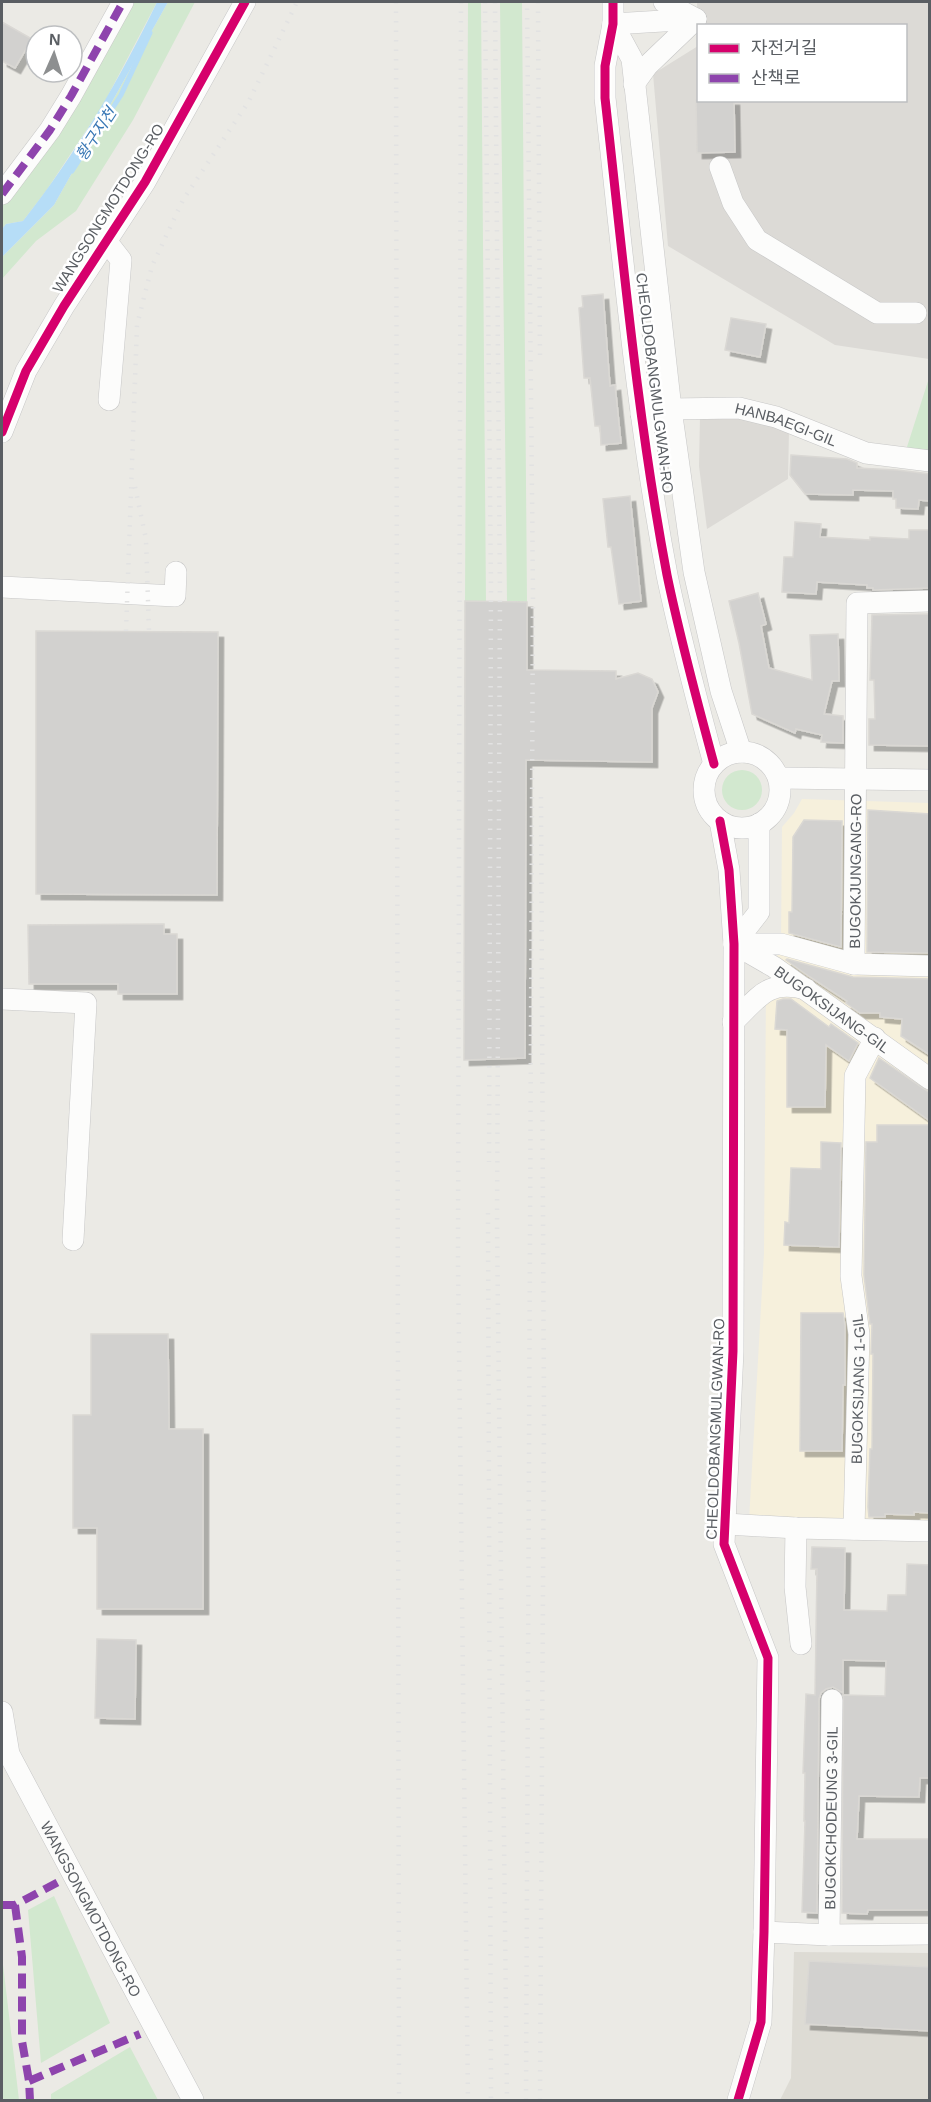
<svg xmlns="http://www.w3.org/2000/svg" width="931" height="2102" viewBox="0 0 931 2102" font-family="Arial,'Noto Sans KR',sans-serif">
  <defs>
    <filter id="shadow"><feDropShadow dx="5.5" dy="5.5" stdDeviation="0" flood-color="#0004"/></filter>
  </defs>
  <rect width="100%" height="100%" fill="#ebeae5"/>
  <!-- commercial -->
  <path fill="#f6f0dc" d="M802,799l127,4v722l-180,-4 15,-268 2,-263 15,-46 1,-117 12,-14z"/>
  <!-- industrial -->
  <path fill="#dcdad6" fill-rule="evenodd" d="M697,2h232v357l-94,-14 -167,-99 -15,-172 45,-28zM698,26h208v74h-208z
    M700,417l46,2 43,12 -1,48 -81,50 -8,-63z"/>
  <!-- education -->
  <path fill="#dddbd4" d="M794,1952l135,1v147h-149l11,-22z"/>
  <!-- green -->
  <path fill="#d2e8cf" d="M123,2h34l-54,103 -57,86 -23,30 -17,3 -4,5v-35z
    M168,2h27l-62,118 -57,91 -40,30 -34,38v-22l52,-52z
    M468,2h13l5,600 -21,-1z
    M500,2h22l5,600h-20z
    M929,375v75h-23l23,-72z
    M722 790a20 20 0 1 1 40 0a20 20 0 1 1-40 0Z
    M54,1896l56,127 -69,40 -13,-153z
    M2,1956l17,144h-17z
    M130,2047l28,53h-107v-6z"/>
  <!-- water -->
  <path fill="#b6ddf7" d="M157,2h11l-114,203 -52,52v-28l4,-5 17,-3c53,-67 97,-142 134,-219z"/>
  <g fill="none" stroke-linecap="round" stroke-linejoin="round">
    <!-- stream -->
    <path stroke="#b6ddf7" stroke-width="5" d="M72,171l49,-76 29,-62"/>
  </g>
  <!-- building -->
  <path fill="#d2d1cf" stroke="#dad8d4" stroke-width="1.5" filter="url(#shadow)" d="M2,22l30,17 -17,29 -13,-7z
    M696,100h38l1,52 -38,1z
    M603,294l7,92 5,-1 6,58 -20,2 -1,-19h-5l-5,-48h-6l-5,-70 4,-1 -1,-11z
    M731,318l35,6 -6,33 -35,-7z
    M791,455l56,4 10,4v5l40,2 33,4v27l-11,-1 -1,9 -22,-1v-9h-3v-8l-40,-1v5l-48,-1 -15,-19z
    M630,496l11,105 -22,3 -8,-57h-3l-5,-48z
    M795,522l26,2 -1,13 50,3v-3l39,2v-9h21v58l-57,2v-2h-6v-3l-50,-3 -1,12 -34,-2 2,-35h9z
    M758,593l8,31 -5,2 8,42 43,12 -2,-45 28,-1 1,47h-7l-8,33 19,2v27l-22,-1 1,-7 -26,-6 -1,4 -43,-19 -13,-71 -10,-42z
    M465,601l62,1v68l89,1v8l22,-6 14,6 6,13 -6,16v54l-126,-2 -1,298 -61,2z
    M930,614v132l-61,-1v-26h6l-1,-39h-4l2,-65z
    M36,631l182,1 -1,263 -181,-1z
    M868,810l62,4v139l-63,-1z
    M804,820l38,1 -1,126 -52,-14v-21h3l1,-75z
    M164,924v10h13v60h-59v-10h-89l-1,-59z
    M787,959l66,18 77,2v76l-29,-19 1,-17 -22,-2v-4h-20l-14,-10 1,-2 -37,-24 -24,-17z
    M783,999h8l38,28 2,-3 27,19 -9,18 -23,-16 -1,62h-38v-77l-12,-1 2,-28z
    M879,1058l51,35v28l-60,-43z
    M877,1125h53v388l-16,-1v3l-29,-1v3h-16l-1,-10 2,-58h2l1,-95h-2l1,-30h-2l-6,-49 2,-133h11z
    M821,1142l20,1 -2,104 -55,-2 1,-23 4,1 2,-55 30,1z
    M801,1313h42l2,13v59h-2l-1,66h-42z
    M91,1334h77l1,95h34v180h-106v-81h-24v-113h18z
    M812,1547l33,1 -1,62 43,1 1,-16h18l1,-31 23,1v213h-10l-1,19 -60,-1 -2,43h73v71h-62l-1,4 -25,-1 1,-218 42,1 1,-35 -43,-1v33l-10,-6 -7,2 -5,4 -2,6 -2,214 -15,-1 3,-91h-1l1,-48h-2l3,-79 9,1 2,-126h-6z
    M97,1639l39,1 -1,79 -40,-1z
    M809,1961l121,6v64l-125,-7z"/>
  <g fill="none" stroke-linecap="round" stroke-linejoin="round">
    <!-- minor casing -->
    <g stroke="#c7c7c7" stroke-width="22">
      <g id="minor">
        <path d="M613,2v22l-8,42v32c18,159 32,319 62,477 13,63 30,126 47,189"/>
        <path d="M613,24l19,35 39,350 23,163 27,119 20,61"/>
        <path d="M613,24l83,-5"/>
        <path d="M634,84l13,-18 49,-47 -32,-17"/>
        <path d="M720,167l13,36 24,37 120,73h39"/>
        <path d="M2,194l48,-64 21,-34 52,-94"/>
        <path d="M107,242l14,18 -12,140"/>
        <path id="s1" d="M641,414l30,-5 68,-1 37,9 90,36 64,8"/>
        <path d="M2,432l24,-61 38,-65 81,-124 100,-180"/>
        <path d="M2,587l173,9 1,-24"/>
        <circle cx="742" cy="790" r="38"/>
        <path d="M779,778l151,2"/>
        <path d="M720,821l9,49 5,74 -1,407 -9,193 44,114 -4,274 -3,90 -23,78"/>
        <path id="s2" d="M734,944l40,23 156,112"/>
        <path d="M734,944l25,-32v-88"/>
        <path d="M735,944h46l73,20 76,2"/>
        <path id="s3" d="M854,964l3,-361 73,-2"/>
        <path d="M2,999l84,4 -13,237"/>
        <path d="M733,1022c26,-24 33,-43 73,-33"/>
        <path d="M726,1524l70,4 134,3"/>
        <path d="M796,1528l-1,59 6,57"/>
        <path id="s4" d="M854,1529l5,-195 -8,-58 4,-200 20,-38"/>
        <path id="s5" d="M2,1712l7,42 184,346"/>
        <path d="M764,1932l65,3 101,-1"/>
        <path id="s6" d="M829,1935l3,-235"/>
      </g>
    </g>
    <!-- minor -->
    <use href="#minor" stroke="#fcfcfb" stroke-width="21"/>
    <!-- rail -->
    <path stroke="#e2e2e2" stroke-width="4.5" stroke-dasharray="1.5 8" stroke-linecap="butt" d="M396,2l3,2098
      M461,2l-3,1260 10,838
      M485,2l6,587 -2,573
      M495,2l5,591 -3,631 10,876
      M538,2l2,359
      M135,487l11,52 3,92
      M126,631l11,-306 15,-59 31,-66 66,-99 48,-99
      M488,1213l3,887
      M526,2100l7,-1508 -6,-590
      M540,2100l4,-686 -3,-618"/>
    <!-- quiet -->
    <path stroke="#8e44ad" stroke-width="8" stroke-dasharray="15 8" stroke-linecap="butt" d="M2,194l48,-64 21,-34 52,-94
      M2,1905h13l47,-25
      M15,1905l7,52v84l7,40 1,19
      M29,2081l111,-47"/>
    <!-- cycleway casing -->
    <g stroke="#fff" stroke-width="13">
      <path id="cycleway" d="M613,2v22l-8,42v32c18,159 32,319 62,477 13,63 30,126 47,189
        M2,432l24,-61 38,-65 81,-124 100,-180
        M720,821l9,49 5,74 -1,407 -9,193 44,114 -4,274 -3,90 -23,78"/>
    </g>
    <!-- cycleway -->
    <use href="#cycleway" stroke="#d6006c" stroke-width="9"/>
  </g>
  <g text-anchor="middle" dominant-baseline="central" stroke-width="5" stroke-linejoin="round" paint-order="stroke">
    <!-- street labels -->
    <g font-size="15" fill="#5a5e63" stroke="#fff">
      <text transform="translate(108 208) rotate(-58)">WANGSONGMOTDONG-RO</text>
      <text transform="translate(655 383) rotate(83)">CHEOLDOBANGMULGWAN-RO</text>
      <text stroke="none"><textPath href="#s1" startOffset="148">HANBAEGI-GIL</textPath></text>
      <text stroke="none"><textPath href="#s3" startOffset="93">BUGOKJUNGANG-RO</textPath></text>
      <text stroke="none"><textPath href="#s2" startOffset="118">BUGOKSIJANG-GIL</textPath></text>
      <text stroke="none"><textPath href="#s4" startOffset="140">BUGOKSIJANG 1-GIL</textPath></text>
      <text transform="translate(715 1429) rotate(-88)">CHEOLDOBANGMULGWAN-RO</text>
      <text stroke="none"><textPath href="#s6" startOffset="117">BUGOKCHODEUNG 3-GIL</textPath></text>
      <text stroke="none"><textPath href="#s5" startOffset="218">WANGSONGMOTDONG-RO</textPath></text>
    </g>
    <!-- water labels -->
    <g font-size="16" font-style="italic" fill="#3a78b5" stroke="#fff">
      <text transform="translate(96 134) rotate(-57)">황구지천</text>
    </g>
  </g>
  <!-- border -->
  <rect width="931" height="2102" fill="none" stroke="#5a5e63" stroke-width="6"/>
  <!-- legend -->
  <rect x="697" y="24" width="210" height="78" fill="#ffffff" stroke="#bdbfc1" stroke-width="1.5"/>
  <rect x="709" y="44" width="30" height="9" fill="#d6006c" stroke="#bdbfc1" stroke-width="1.5"/>
  <text x="751" y="54" font-size="18" fill="#5a5e63">자전거길</text>
  <rect x="709" y="74" width="30" height="9" fill="#8e44ad" stroke="#bdbfc1" stroke-width="1.5"/>
  <text x="751" y="84" font-size="18" fill="#5a5e63">산책로</text>
  <!-- north arrow -->
  <g transform="translate(54 54) rotate(3)"><circle r="28" fill="#ffffff" stroke="#bdbfc1" stroke-width="1.5"/>
  <path d="M0-4.5L10 22L0 15L-10 22Z" fill="#8d8f90"/>
  <text y="-9" font-size="16" font-weight="bold" text-anchor="middle" fill="#5a5e63">N</text>
  </g>
</svg>
